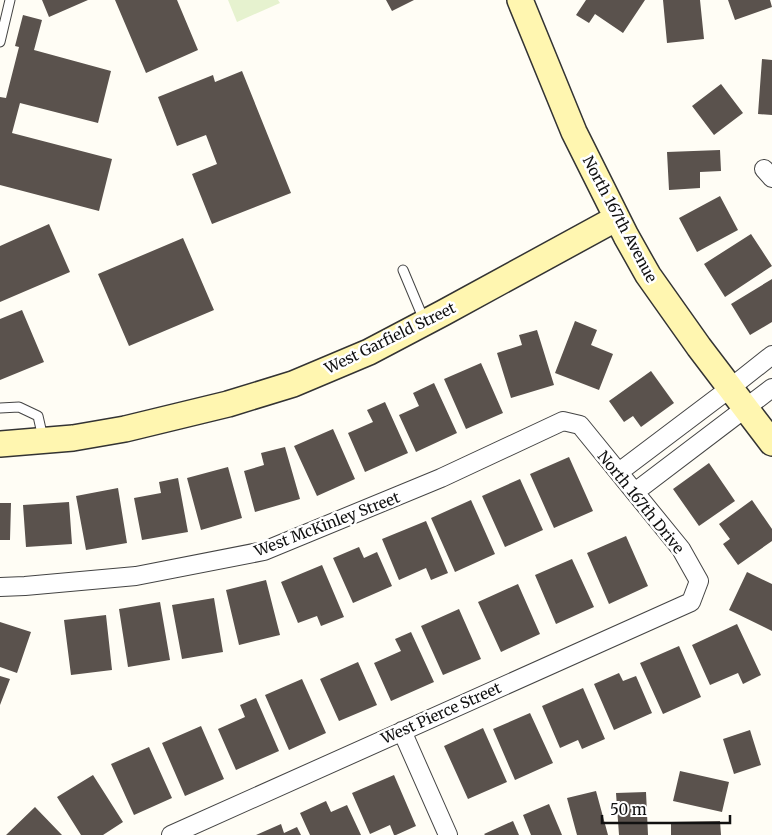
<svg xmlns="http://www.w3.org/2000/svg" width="772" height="835" viewBox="0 0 772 835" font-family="Merriweather,serif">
  <rect width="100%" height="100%" fill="#fffdf5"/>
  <!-- pitch -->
  <path fill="#e6f2cf" d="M228,0h50l2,3 -43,19z"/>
  <!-- building -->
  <path fill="#5a524d" d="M42,0h46l-39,17z
    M115,0h62l21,50 -52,23z
    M386,0h28l-22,11z
    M586,0h59l-22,33 -28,-19 -6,9 -13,-8z
    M663,0h37l4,39 -37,4z
    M728,0h42l2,7 -37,13z
    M23,15l19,5 -8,30 77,21 -13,52 -78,-20 -8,30 100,26 -13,52 -99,-26v-88l6,1 13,-51 -4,-1z
    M762,59l10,1v55l-14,-1z
    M242,71l49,122 -79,31 -20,-50 25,-10 -11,-29 -29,11 -19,-49 55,-22 2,7z
    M721,84l22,29 -29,22 -22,-29z
    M720,150l1,21 -21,1v16l-31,2 -2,-38z
    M720,196l18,34 -41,22 -18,-34z
    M49,224l21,48 -70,30v-56z
    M751,234l21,32 -47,31 -21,-33z
    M183,238l31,72 -85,36 -31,-72z
    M772,279v43l-22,13 -19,-31z
    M22,310l22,52 -44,18v-61z
    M575,321l22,9 -6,15 22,9 -14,36 -44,-17z
    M537,330l17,55 -43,13 -14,-45 25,-8 -3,-10z
    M481,363l22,50 -37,16 -22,-50z
    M651,371l23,32 -33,24 -8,-11 -9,6 -15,-21z
    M434,383l23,50 -41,19 -17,-37 20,-9 -6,-13z
    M385,402l23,51 -43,19 -17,-39 25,-11 -6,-12z
    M333,429l22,50 -38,17 -23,-50z
    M285,447l15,52 -45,13 -11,-41 20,-6 -3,-12z
    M569,457l24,54 -39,17 -24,-54z
    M709,463l26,38 -36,25 -26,-37z
    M228,467l14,51 -41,12 -14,-52z
    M178,478l10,54 -46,8 -8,-42 27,-5 -2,-11z
    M520,479l23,51 -38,17 -23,-51z
    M118,488l9,55 -41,7 -10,-54z
    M471,500l24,54 -40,18 -24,-54z
    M752,500l20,29v12l-34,24 -15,-21 7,-5 -11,-15z
    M69,502l3,42 -46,3 -3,-42z
    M0,503h11l-1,37h-10z
    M426,521l22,52 -17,7 -5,-12 -27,12 -17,-41z
    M626,536l22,50 -39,18 -22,-51z
    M359,547l5,11 13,-6 15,34 -39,17 -20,-45z
    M572,559l22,48 -38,17 -21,-49z
    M322,565l22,52 -23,9 -4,-10 -19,7 -17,-41z
    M747,572l25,12v47l-43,-21z
    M266,580l14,55 -41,10 -13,-55z
    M518,584l22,50 -39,18 -23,-50z
    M214,598l9,54 -41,7 -10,-54z
    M160,602l10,58 -42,7 -9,-58z
    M459,609l22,50 -38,16 -22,-49z
    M106,615l6,55 -41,5 -7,-55z
    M0,622l31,10 -14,41 -17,-6z
    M737,624l24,51 -18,9 -5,-11 -28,12 -18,-40z
    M411,632l23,50 -43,19 -17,-38 27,-12 -6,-12z
    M679,646l22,51 -38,17 -23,-51z
    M358,662l19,43 -38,16 -19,-42z
    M619,673l4,8 13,-5 16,37 -38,17 -20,-46z
    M0,676l10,3 -10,26z
    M302,679l24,54 -37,17 -24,-55z
    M583,688l22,51 -23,10 -4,-9 -18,8 -18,-42z
    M256,698l23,53 -43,19 -18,-41 27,-12 -5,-12z
    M530,713l23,50 -38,17 -22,-51z
    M201,726l23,53 -39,17 -23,-53z
    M483,728l24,54 -39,17 -24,-53z
    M750,730l11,35 -27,9 -11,-35z
    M149,747l23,51 -38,17 -23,-51z
    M680,771l49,11 -7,30 -49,-11z
    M93,775l30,47 -20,13h-22l-24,-38z
    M394,775l22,51 -20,9h-2l-4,-10 -20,9 -18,-41z
    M596,791l12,44h-31l-10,-37z
    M646,792l2,43h-29l-3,-42z
    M326,801l5,11 16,-7 14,30h-51l-10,-22z
    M549,804l13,31h-31l-8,-20z
    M35,807l27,28h-56z
    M513,821l6,14h-34l-1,-1z
    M720,821l1,14h-50v-13z
    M281,824l3,9 13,-6 4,8h-45z"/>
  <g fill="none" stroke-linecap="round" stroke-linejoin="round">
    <!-- lane casing -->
    <g stroke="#444" stroke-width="11">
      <path id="lane" d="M0,42l10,-42
        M403,270l21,50
        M0,408l19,-1 19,9 5,22"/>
    </g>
    <!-- street casing -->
    <g stroke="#444" stroke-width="20">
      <path id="street" d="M764,169l8,9
        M619,472l110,-83 43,-34
        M635,492l137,-104
        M0,587l25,-1 111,-10 128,-25 177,-73 122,-57 17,4 101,124 18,32 -8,21 -520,233
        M402,731l46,104"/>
    </g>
    <!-- secondary casing -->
    <g stroke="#333" stroke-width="28">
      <path id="secondary" d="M520,0l54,132 52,104 22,39 51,72 73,96
        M0,444l73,-6 52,-9 103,-25 65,-20 76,-32 74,-39 174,-95"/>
    </g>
    <!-- lane -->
    <use href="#lane" stroke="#fff" stroke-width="9"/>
    <!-- street -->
    <use href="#street" stroke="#fff" stroke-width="18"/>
    <!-- secondary -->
    <use href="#secondary" stroke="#fff6b0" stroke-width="25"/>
  </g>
  <g text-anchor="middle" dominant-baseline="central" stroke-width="5" stroke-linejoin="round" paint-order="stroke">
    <!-- street labels -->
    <g font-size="15" fill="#111" stroke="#fff">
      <text transform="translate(620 219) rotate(62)">North 167th Avenue</text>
      <text transform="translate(390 338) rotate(-26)">West Garfield Street</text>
      <text transform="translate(641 502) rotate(51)">North 167th Drive</text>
      <text transform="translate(327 524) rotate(-21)">West McKinley Street</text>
      <text transform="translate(441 713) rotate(-24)">West Pierce Street</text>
    </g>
  </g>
  <!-- scale -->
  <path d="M602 815v8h128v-8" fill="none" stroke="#111111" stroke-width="2.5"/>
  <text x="610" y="815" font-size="15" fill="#111111" stroke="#ffffff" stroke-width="4" paint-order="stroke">50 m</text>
</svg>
